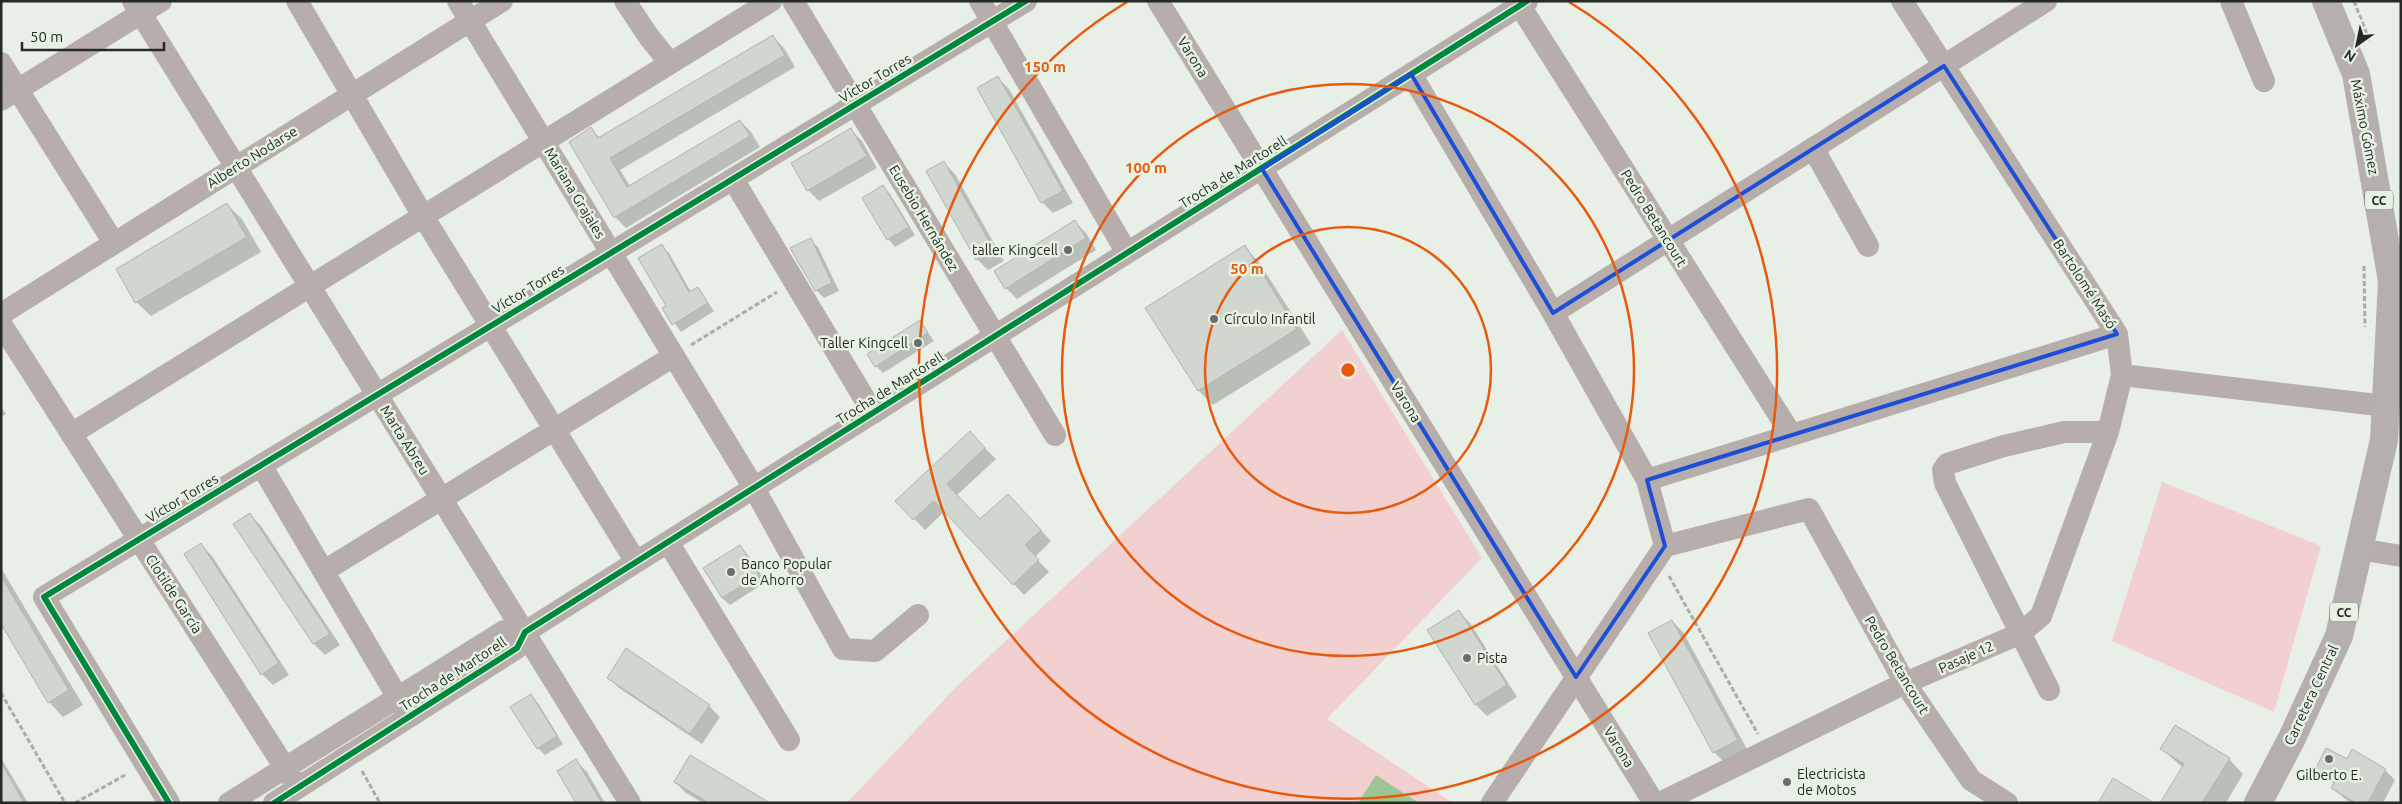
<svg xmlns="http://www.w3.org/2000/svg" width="2402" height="804" viewBox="0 0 2402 804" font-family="Ubuntu,sans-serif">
  <rect width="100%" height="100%" fill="#e8efe6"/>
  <!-- green -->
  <path fill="#f2d0cf" d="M1342,330l140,228 -155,161 126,84h-606l110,-117z
    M2162,482l159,64 -47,166 -162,-71z"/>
  <!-- water -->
  <path fill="#9ec693" d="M1376,775l43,28h-61z"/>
  <!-- shadow -->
  <path fill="#0003" d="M773,37l11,11 11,19 -175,103 10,16 110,-65 11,11 9,15 -134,81 -11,-11 -24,-88 9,9z
    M998,78l11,11 64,114 -20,10 -11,-11 -63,-113z
    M851,130l11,11 15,27 -58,33 -11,-11 -15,-26z
    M944,163l11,11 49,87 -16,9 -11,-11z
    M883,187l7,7 25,41 -20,12 -7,-8 -24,-40z
    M227,205l15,14 19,33 -110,64 -15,-14z
    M1075,222l11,11 10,17 -79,49 -11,-11 -10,-16z
    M810,240l8,7 21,44 -15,7 -8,-8z
    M661,246l8,7 22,39 7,-4 16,23 -33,21 -17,-23 4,-2z
    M1244,247l15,15 52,82 -98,61 -15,-15z
    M920,322l14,19 -51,32 -7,-7z
    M1,407l5,7 -5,3z
    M981,444l15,15 -39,36 24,26 38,-15 32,35 -16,16 14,15 -25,23 -79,-84 -20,19 -28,-29z
    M250,515l11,11 79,119 -15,10 -11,-11 -79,-119z
    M201,545l11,11 77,119 -16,10 -11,-11z
    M740,546l7,8 19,28 -36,23 -8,-7z
    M1,568l82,137 -20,12 -14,-15 -48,-81z
    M1459,612l11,11 47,74 -30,19 -11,-11 -47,-75z
    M1672,621l11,11 65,119 -23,12 -11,-11z
    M608,677l101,29 11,11 -18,27 -83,-56z
    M531,696l7,7 25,41 -18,11 -7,-7z
    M2162,749l67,10 14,15 -17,29h-65l22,-35z
    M1,758l27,45h-27z
    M576,761l11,11 18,31h-27z
    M2317,770h68l10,10 -12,23h-33l-18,-15 3,-4 -8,-4z
    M675,782l93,21h-65l-17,-10z"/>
  <!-- building -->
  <path fill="#d1d6cf" stroke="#aeb3ad" d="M773,35l12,20 -175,103 17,29 113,-67 10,16 -136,82 -45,-76 22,-15 7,11z
    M998,76l65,115 -22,12 -64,-115z
    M851,128l16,28 -60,35 -16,-28z
    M944,161l50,89 -18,10 -50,-89z
    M883,185l26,42 -22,13 -25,-42z
    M227,203l20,34 -112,66 -19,-34z
    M1075,220l11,18 -81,51 -11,-18z
    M811,238l21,45 -17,8 -25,-43z
    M662,244l27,48 9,-5 10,16 -36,22 -10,-17 4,-2 -28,-48z
    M1245,245l52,84 -99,62 -53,-83z
    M920,320l8,13 -53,34 -8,-13z
    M970,431l15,17 -38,36 33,35 28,-25 33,36 -16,15 14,15 -26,25 -79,-84 -21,19 -18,-19z
    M250,513l80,121 -17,10 -80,-120z
    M201,543l78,120 -18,12 -77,-121z
    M740,545l19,30 -37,23 -19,-30z
    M1,576l68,114 -21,13 -47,-79z
    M1459,610l48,75 -32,20 -48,-75z
    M1672,620l66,120 -25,13 -65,-120z
    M626,648l84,57 -20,29 -83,-56z
    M531,694l26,42 -20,13 -27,-42z
    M2175,725l55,33 -28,45h-42l24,-39 -24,-15z
    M2326,748l21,11 5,-10 34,20 -18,34h-12l-25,-15 5,-8 -21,-10z
    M690,755l80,48h-61l-35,-21z
    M576,759l26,44h-26l-19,-32z
    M1,762l23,41h-23z
    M2113,778l41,25h-56z"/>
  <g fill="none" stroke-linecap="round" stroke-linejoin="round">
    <!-- path -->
    <path stroke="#afaaa8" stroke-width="3" stroke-dasharray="5 2.5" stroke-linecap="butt" d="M2354,1l16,41
      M2364,266l1,61
      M691,345l86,-53
      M1669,576l89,158
      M1,693l64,110
      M362,771l18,32
      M75,803l52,-29"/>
    <!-- minor -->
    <path stroke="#b7aeac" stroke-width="22" d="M133,1l497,802
      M297,1l126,215 213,346
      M458,1l296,487 89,161 32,2 43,-36
      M625,1l24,36 21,26
      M793,1l262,434
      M980,1l147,252
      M1158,1l496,802
      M1517,1l274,433
      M2231,1l33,80
      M1,63l113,180
      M1411,74l142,239 94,167 18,66 -173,257
      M1,100l160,-99
      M1813,148l55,98
      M733,179l140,234
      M1553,313l493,-312
      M1,314l501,-313
      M1,324l297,464
      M2122,375l264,31
      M71,434l700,-433
      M261,465l144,245
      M1647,480l470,-146
      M668,542l121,198
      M1665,546l144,-37 96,174 66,97 36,23
      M2359,549l42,7
      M324,571l350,-215
      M2049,690l-104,-207 -2,-13 4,-6 57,-18 60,-14h44
      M169,803l-125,-206 982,-596
      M229,803l275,-172 21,1
      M274,803l243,-155 8,-16 1002,-631
      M1660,803l245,-120 114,-49 22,-18 67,-184 14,-57 -5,-41 -215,-333"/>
    <!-- major -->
    <path stroke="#b5b0ad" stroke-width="28" d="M2258,803l34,-65 47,-102 45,-196 8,-159 -36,-207 -30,-73"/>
    <!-- cycleway casing -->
    <g stroke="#e6f3e2" stroke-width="9">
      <path id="cycleway" d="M169,803l-125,-206 982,-596
        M274,803l243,-155 8,-16 1002,-631"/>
    </g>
    <!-- cycleway -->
    <use href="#cycleway" stroke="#00873e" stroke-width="6"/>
  </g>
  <!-- marked area -->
  <path fill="none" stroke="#1d4ed8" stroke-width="4" stroke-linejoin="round" d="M1944,66l173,268 -470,146 18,66 -89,131 -314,-508 149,-95 142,239z"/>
  <!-- distance rings -->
  <g fill="none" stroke="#e8590c" stroke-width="2.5">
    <circle cx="1348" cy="370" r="143"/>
    <circle cx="1348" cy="370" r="286"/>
    <path d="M1569 2A429 429 0 1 1 1127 2"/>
  </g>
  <!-- markers -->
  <g fill="#696f68" stroke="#e6f3e2" stroke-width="2">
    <circle cx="1068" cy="250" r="5"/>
    <circle cx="1214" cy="319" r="5"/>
    <circle cx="918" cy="343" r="5"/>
    <circle cx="731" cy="572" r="5"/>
    <circle cx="1467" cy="658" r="5"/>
    <circle cx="2329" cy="759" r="5"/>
    <circle cx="1787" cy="782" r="5"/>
  </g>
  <g text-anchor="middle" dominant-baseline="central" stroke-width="5" stroke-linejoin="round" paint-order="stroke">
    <!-- shield labels -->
    <g fill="#e6f3e2" stroke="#5f665d" stroke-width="1">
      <rect x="2365" y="190.5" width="28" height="19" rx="4"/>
      <rect x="2330" y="602.5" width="28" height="19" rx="4"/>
    </g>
    <g font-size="12" font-weight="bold" fill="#252a24">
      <text x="2379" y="200">CC</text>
      <text x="2344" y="612">CC</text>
    </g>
    <!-- street labels -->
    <g font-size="14" fill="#252a24" stroke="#e6f3e2">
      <text transform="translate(1193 57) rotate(58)">Varona</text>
      <text transform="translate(875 78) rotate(-31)">Víctor Torres</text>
      <text transform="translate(2365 127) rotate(79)">Máximo Gómez</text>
      <text transform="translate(252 157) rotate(-32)">Alberto Nodarse</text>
      <text transform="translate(1233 172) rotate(-32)">Trocha de Martorell</text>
      <text transform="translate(575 193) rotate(59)">Mariana Grajales</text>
      <text transform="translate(924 218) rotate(59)">Eusebio Hernández</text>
      <text transform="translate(1654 218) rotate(58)">Pedro Betancourt</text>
      <text transform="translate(2085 284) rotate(57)">Bartolomé Masó</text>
      <text transform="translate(528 289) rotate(-31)">Víctor Torres</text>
      <text transform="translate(890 388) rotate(-32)">Trocha de Martorell</text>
      <text transform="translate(1406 402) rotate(58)">Varona</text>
      <text transform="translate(405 440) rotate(58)">Marta Abreu</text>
      <text transform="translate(182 498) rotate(-31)">Víctor Torres</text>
      <text transform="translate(174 594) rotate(57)">Clotilde García</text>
      <text transform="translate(1966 657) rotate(-24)">Pasaje 12</text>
      <text transform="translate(1897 665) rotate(59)">Pedro Betancourt</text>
      <text transform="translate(453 674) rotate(-33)">Trocha de Martorell</text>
      <text transform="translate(2311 695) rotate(-65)">Carretera Central</text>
      <text transform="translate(1619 747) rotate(58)">Varona</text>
    </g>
    <!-- poi labels -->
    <g font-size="14" fill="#252a24" stroke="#e6f3e2" text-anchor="start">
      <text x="1058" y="250" text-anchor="end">taller Kingcell</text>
      <text x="1224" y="319">Círculo Infantil</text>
      <text x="908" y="343" text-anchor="end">Taller Kingcell</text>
      <text x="741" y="564">Banco Popular<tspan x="741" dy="16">de Ahorro</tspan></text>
      <text x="1477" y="658">Pista</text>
      <text x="1797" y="774">Electricista<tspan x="1797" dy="16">de Motos</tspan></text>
      <text x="2329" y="775" text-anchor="middle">Gilberto E.</text>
    </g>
  </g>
  <circle cx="1348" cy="370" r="8" fill="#e8590c" stroke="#e6f3e2" stroke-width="2.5"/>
  <g font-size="15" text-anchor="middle" font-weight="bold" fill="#e8590c" stroke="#e6f3e2" stroke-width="5" stroke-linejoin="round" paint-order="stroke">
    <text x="1045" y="72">150 m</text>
    <text x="1146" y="173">100 m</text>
    <text x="1247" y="274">50 m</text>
  </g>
  <!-- border -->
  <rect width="2402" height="804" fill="none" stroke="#252a24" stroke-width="5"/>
  <!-- north arrow -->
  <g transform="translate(2357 45) rotate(213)" stroke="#e6f3e2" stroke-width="4" paint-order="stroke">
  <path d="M0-4L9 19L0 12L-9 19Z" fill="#252a24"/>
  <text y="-8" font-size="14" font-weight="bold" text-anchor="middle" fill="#252a24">N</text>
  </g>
  <!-- scale -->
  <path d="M22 42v8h142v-8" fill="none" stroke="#252a24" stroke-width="2.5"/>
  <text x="30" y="42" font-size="15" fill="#252a24" stroke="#e6f3e2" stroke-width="4" paint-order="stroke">50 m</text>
</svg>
